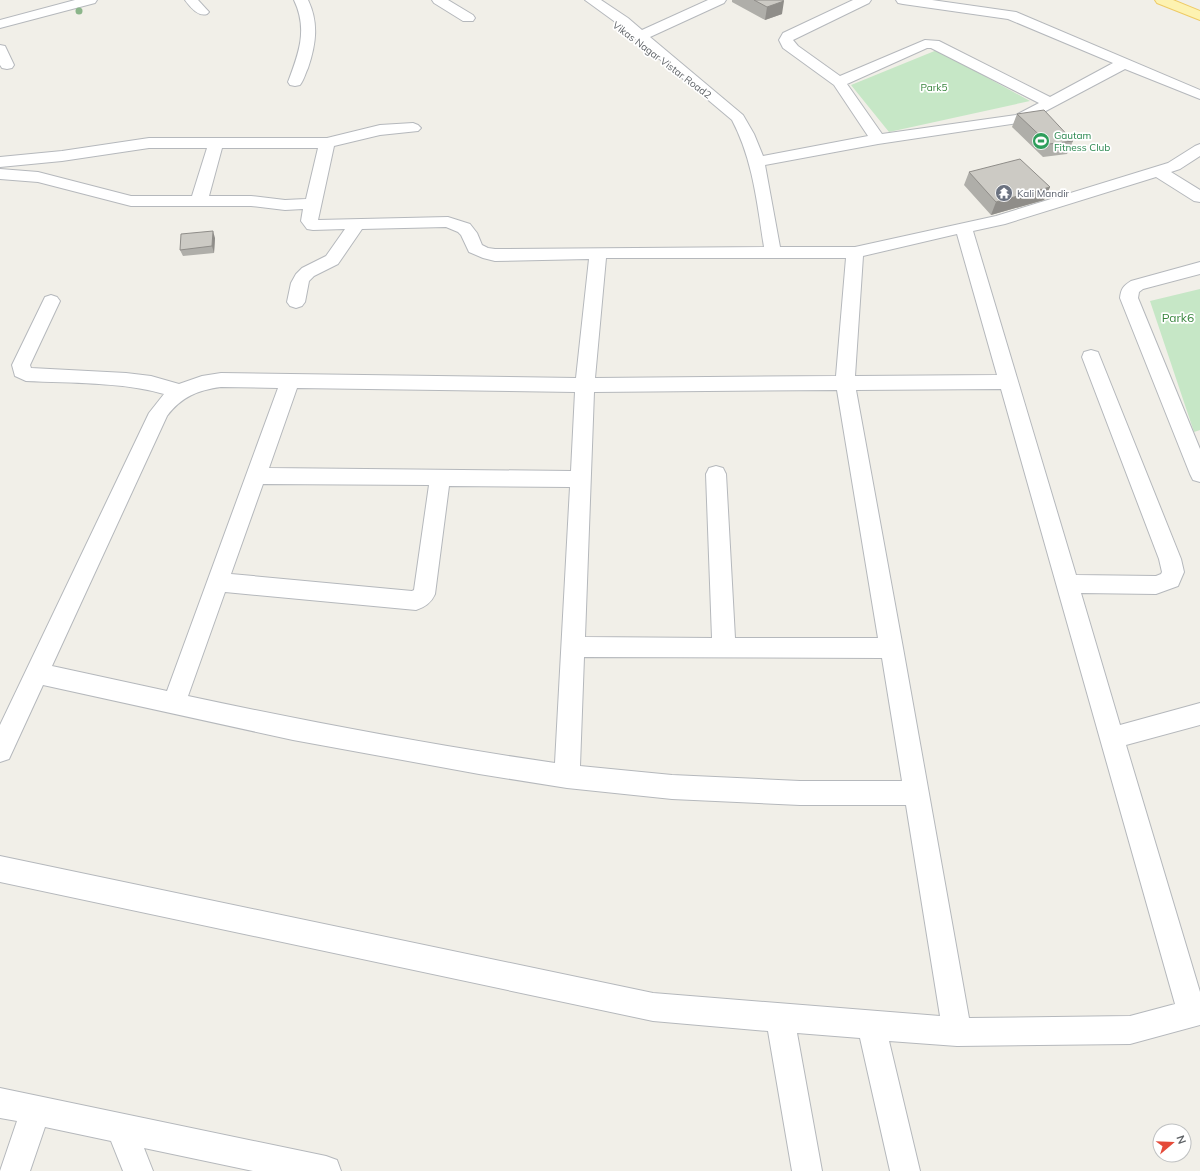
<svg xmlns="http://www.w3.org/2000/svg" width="1200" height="1171" viewBox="0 0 1200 1171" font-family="Mulish,sans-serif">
  <rect width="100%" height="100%" fill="#f1efe8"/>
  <!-- green -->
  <path fill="#c6e7c6" d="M937,50l93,51 -141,31 -38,-47z
    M1200,289v141l-6,2 -44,-131z"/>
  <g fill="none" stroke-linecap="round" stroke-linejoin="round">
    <!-- lane casing -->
    <g stroke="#b5b8bc" stroke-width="2">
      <path id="lane" d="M185,0h13l11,12 -2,2c-9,3 -17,-7 -22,-14z"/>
    </g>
    <!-- street casing -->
    <g stroke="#b5b8bc" stroke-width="2">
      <path id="street" d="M75,0h22l-2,3 -95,25v-8z
        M294,0h14c11,23 8,44 0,68 -3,6 -4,12 -8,17l-5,1 -5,-1 -2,-3c11,-29 20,-53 6,-82z
        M432,0h16l25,15 2,3 -2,3h-10l-29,-18z
        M585,0h16l27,18 14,12 66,-30h18l-2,3 -74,34 93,78 11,19 9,22 105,-20 -34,-51 -51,-37 -4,-8 4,-7 70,-33h18l-2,3 -76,37 5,6 42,30 85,-36 14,1 111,56 63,-34 -105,-44 -105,-15 -5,-1 -2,-3h36l84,12 184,78v9l-75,-30 -100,53 -147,22 -113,21 15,82h75l141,-31 172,-53 27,-17 5,-2v12l-20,13 -9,3 29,18v12l-6,-1 -38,-24 -151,47 -32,7 103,344 80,1 5,-2 1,-2 -3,-13 -77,-202 2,-5 7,-2 7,2 2,5 81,202 3,13 -6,14 -22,8 -75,-1 39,132 80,-22v22l-74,20 74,247v33l-70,19 -173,2 -68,-5 31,130h-30l-30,-133 -63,-5 25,138h-30l-24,-140 -115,-10 -653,-139v-26l653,137 287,23 -34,-211h-106l-128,-6 -105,-11 -88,-14 -186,-34 -250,-55 -34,74 -9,3v-37l149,-312 15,-19c-41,-12 -95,-11 -138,-13l-11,-5 -3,-11 33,-68 6,-2 6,2 3,4 -30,64 1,3 95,5 25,3 28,8 23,-8 19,-3 355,5 13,-119 -94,2 -12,-3 -14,-6 -8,-17 -3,-3 -12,-5 -84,2 -24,35 -24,12 -5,5 -4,21 -3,4 -6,2 -6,-2 -3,-4 4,-19 5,-9 6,-6 24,-12 19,-27 -32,1 -6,-1 -6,-8 2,-12 -18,1 -34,-4h-120l-93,-24 -38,-3v-10l38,3 93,24h61l15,-48h-58l-87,13 -62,6v-10l62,-6 87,-13h178l53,-13 33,-2 5,2 3,3 -3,3 -38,4 -46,11 -16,74 130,-3 22,7 7,9 5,12 6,3 7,1 269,-2c-7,-44 -11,-87 -32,-127l-114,-96zM927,48h4l108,55 -23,12 -134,19 -35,-50zM222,148h96l-12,51 -21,1 -34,-4h-42zM957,234l40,141 -142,1 8,-120zM606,258h240l-10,118 -241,2zM221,387l57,1 -111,303 -115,-25 115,-250c14,-19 31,-26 54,-29zM297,388l278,4 -4,79 -302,-3zM1001,389l174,615 -45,12 -161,2 -66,-370 -47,-258zM837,390l41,248h-143l-9,-164 -3,-6 -7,-2 -7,2 -3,6 6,164 -127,-1 9,-245zM263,484l166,1 -15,105 -2,1 -181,-17zM449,486l121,1 -15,276c-123,-18 -245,-41 -367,-67l37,-104 191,18c9,-3 15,-7 19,-16zM584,657l298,1 20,123h-102l-128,-6 -92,-9z
        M0,45l5,1 9,19 -2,3 -5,1 -5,-1 -2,-3z
        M1200,262v12l-57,15 -4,3 -1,6 62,151v33l-7,-2 -3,-6 -70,-176c1,-9 3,-12 11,-17z
        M0,1088l326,68 11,4 4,11h-88l-109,-23 9,23h-30l-12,-30 -66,-14 -15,44h-30l17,-50 -17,-3z"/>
    </g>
    <!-- primary casing -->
    <g stroke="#eeca64" stroke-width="2">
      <path id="primary" d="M1155,0h18l27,11v9l-43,-17z"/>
    </g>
    <!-- lane -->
    <use href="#lane" fill="#fff" fill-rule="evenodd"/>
    <!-- street -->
    <use href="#street" fill="#fff" fill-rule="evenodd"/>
    <!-- primary -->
    <use href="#primary" fill="#fdf2b1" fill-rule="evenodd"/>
  </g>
  <!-- trees -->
  <circle fill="#8bb58a" cx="79" cy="11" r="3.5"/>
  <!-- wall -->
  <path fill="#afaea9" d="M732,0h50v14l-17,6 -33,-18z
    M1017,114l56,27 -6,13 -24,3 -31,-30z
    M969,172l81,15 -6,13 -53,15 -27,-30z
    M215,238l-1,15 -31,3 -3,-6z"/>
  <!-- shaded-wall -->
  <path fill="#8f8d89" d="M784,1l-2,13 -17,6 2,-13z
    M1050,187l-6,13 -53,15 5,-13z
    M213,231l2,7 -1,15 -2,-7z"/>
  <!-- building -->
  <path fill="#cccac4" stroke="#8f8d89" d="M754,0h28l2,1 -17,6z
    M1044,110l29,31 -24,3 -32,-30z
    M1020,159l30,28 -54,15 -27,-30z
    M213,231l-1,15 -32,4 1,-16z"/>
  <!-- icons -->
  <defs>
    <g id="stadium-disc" transform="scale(0.9)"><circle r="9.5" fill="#2e9e5b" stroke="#fff"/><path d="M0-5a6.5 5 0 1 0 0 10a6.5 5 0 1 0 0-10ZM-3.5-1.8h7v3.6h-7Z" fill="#fff"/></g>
    <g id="temple-disc" transform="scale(0.9)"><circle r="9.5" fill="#6b7280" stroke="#fff"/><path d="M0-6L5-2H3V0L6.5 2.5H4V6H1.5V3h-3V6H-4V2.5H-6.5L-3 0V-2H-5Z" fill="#fff"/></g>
  </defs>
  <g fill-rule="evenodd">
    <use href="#stadium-disc" x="1041" y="141"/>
    <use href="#temple-disc" x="1004" y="193"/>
  </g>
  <g text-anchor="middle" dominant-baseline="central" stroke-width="3.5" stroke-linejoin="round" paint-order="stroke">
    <!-- far-street labels -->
    <g font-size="10" fill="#5f6367" stroke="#fff">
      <text transform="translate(662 60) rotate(37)">Vikas Nagar Vistar Road2</text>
    </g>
    <!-- far-park labels -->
    <g font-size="10" fill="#38853d" stroke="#fff">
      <text x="934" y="87">Park5</text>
    </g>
    <!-- far-leisure labels -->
    <g font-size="10" fill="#27864d" stroke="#fff" text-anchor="start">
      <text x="1054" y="135">Gautam<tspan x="1054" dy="12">Fitness Club</tspan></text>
    </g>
    <!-- far-worship labels -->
    <g font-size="10" fill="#5b616d" stroke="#fff" text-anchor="start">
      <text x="1017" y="193">Kali Mandir</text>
    </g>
    <!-- park labels -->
    <g font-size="12" fill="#38853d" stroke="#fff">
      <text x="1178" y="317">Park6</text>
    </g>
  </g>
  <!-- north arrow -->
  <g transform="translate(1172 1143) rotate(71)"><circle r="19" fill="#ffffff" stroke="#bfc1c2"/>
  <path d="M0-3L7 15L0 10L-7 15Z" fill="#e54a39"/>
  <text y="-6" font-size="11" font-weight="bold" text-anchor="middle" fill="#5f6367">N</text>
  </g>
</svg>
